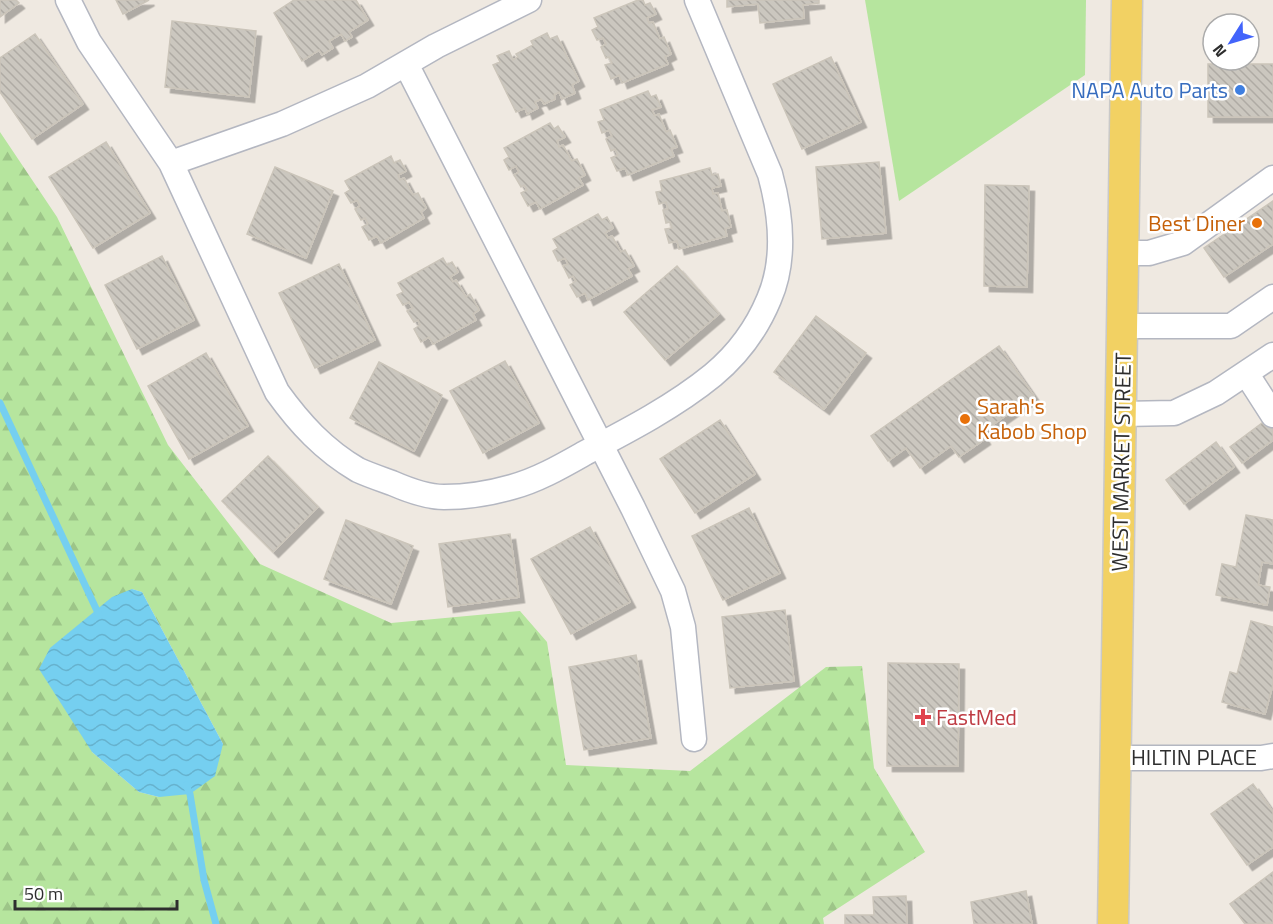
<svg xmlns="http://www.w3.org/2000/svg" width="1273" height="924" viewBox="0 0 1273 924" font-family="'Titillium Web',sans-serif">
  <defs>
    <pattern id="forest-firs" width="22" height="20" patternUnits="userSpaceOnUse" patternTransform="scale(1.5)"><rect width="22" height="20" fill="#b6e59e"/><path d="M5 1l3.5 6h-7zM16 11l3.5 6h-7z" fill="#9dc588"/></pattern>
    <pattern id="water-waves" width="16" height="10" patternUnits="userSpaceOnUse" patternTransform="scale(1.5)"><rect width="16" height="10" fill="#75cff0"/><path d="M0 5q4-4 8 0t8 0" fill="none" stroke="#66b2ce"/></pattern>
    <pattern id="building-back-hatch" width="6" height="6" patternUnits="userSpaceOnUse" patternTransform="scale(1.5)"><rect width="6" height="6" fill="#cbc7bf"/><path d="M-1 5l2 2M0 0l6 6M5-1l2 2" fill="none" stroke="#afaba4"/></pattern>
    <filter id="shadow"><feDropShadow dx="5.5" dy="5.5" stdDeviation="0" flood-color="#0004"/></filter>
  </defs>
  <rect width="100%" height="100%" fill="#efe9e1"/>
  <!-- grass -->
  <path fill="#b6e59e" d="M865,0h221l-1,75 -186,126z"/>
  <!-- forest -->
  <path fill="url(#forest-firs)" fill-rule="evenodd" d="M0,132l57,85 111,228 92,119 131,59 129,-12 27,31 19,123 124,6 136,-104 36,-1 12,102 51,84 -102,66 1,6h-824zM132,589l10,3 81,152 -64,53 -20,-5 -47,-40z"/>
  <!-- water -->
  <path fill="url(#water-waves)" d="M132,589l10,3 81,152 -8,32 -25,18 -31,3 -20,-5 -47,-40 -53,-83 11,-21 62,-51z"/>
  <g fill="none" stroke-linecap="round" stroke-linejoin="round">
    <!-- stream -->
    <path stroke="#75cff0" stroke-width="7" d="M0,403l99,212
      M186,785l4,9 14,86 12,44"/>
  </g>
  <!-- building -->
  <path fill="url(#building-back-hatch)" stroke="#cbc5ba" stroke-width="1.5" filter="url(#shadow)" d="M0,0h16l3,3 -19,14z
    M116,0h33l-26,14z
    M294,0h62l12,20 -19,12 3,5 -7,4 -4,-7 -12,7 4,7 -11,7 -3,-5 -17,11 -28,-48z
    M638,0h5l2,5 5,-2 6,11 -9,4 2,5 4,-1 7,17 4,-2 7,17 -6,3 3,7 -46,19 -3,-8 -8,4 -6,-14 7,-2 -3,-6 -3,1 -5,-11 5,-3 -3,-6 -6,2 -5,-10 6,-3 -4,-9z
    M727,0h92v3l-16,2 1,13 -44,5 -2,-19 -31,3z
    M172,21l84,10 -7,66 -84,-10z
    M547,33l3,6 7,-3 22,45 -7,4 3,8 -13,6 -3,-7 -5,3 1,4 -11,5 -3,-5 -6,3 3,6 -11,6 -2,-6 -9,4 -23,-47 7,-3 -3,-6 12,-5 4,9 5,-3 -2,-3 17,-9 -2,-4z
    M35,34l48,70 -51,35 -32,-47v-34z
    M831,57l30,65 -59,27 -29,-65z
    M1208,64h65v53h-65z
    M648,91l3,6 5,-2 5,12 -9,3 3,6 4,-2 7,18 4,-2 7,17 -6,2 3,7 -46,19 -3,-7 -8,3 -6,-13 7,-3 -3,-6 -4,2 -5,-12 6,-3 -3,-6 -7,3 -4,-11 6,-2 -4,-10z
    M550,123l4,6 4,-3 7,11 -8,4 2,6 4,-2 9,16 5,-2 8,16 -6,3 4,7 -43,24 -4,-7 -8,4 -7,-13 6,-3 -3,-5 -3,2 -7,-12 5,-3 -3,-6 -7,4 -5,-10 5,-3 -5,-9z
    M106,142l44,71 -57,35 -44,-71z
    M391,156l3,7 6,-3 6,11 -8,4 2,5 4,-2 9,17 5,-2 8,15 -5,4 3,6 -43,25 -4,-7 -8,4 -7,-13 6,-3 -3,-6 -4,2 -6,-11 5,-3 -3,-6 -6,3 -6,-10 5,-3 -5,-9z
    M879,162l7,71 -64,6 -6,-72z
    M275,167l58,24 -27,67 -59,-24z
    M710,168l2,7 6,-1 3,12 -9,2 1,6 5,-1 4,18 5,-1 4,17 -6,2 2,7 -48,13 -2,-8 -8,2 -4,-14 7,-1 -2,-6 -4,1 -3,-13 5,-1 -2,-7 -7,2 -3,-12 6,-1 -2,-10z
    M985,185l44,1 -2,101 -43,-1z
    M1273,201v43l-49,33 -20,-29z
    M598,214l4,6 5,-3 6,11 -8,5 3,5 4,-2 9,16 4,-2 9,16 -6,3 4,7 -44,24 -3,-7 -8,4 -7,-12 6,-4 -3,-5 -4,2 -6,-12 5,-2 -3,-6 -7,3 -5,-10 5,-3 -5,-9z
    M162,256l32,64 -57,29 -32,-64z
    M443,258l4,7 5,-3 6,10 -8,5 3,5 3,-2 10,17 4,-3 9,16 -6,4 3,6 -43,24 -4,-7 -8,5 -7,-13 6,-4 -2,-5 -4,2 -7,-11 6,-3 -4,-6 -6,3 -6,-10 6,-3 -5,-9z
    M339,264l36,76 -60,28 -36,-75z
    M677,266l42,48 -54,46 -41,-48z
    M816,316l50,37 -42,56 -50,-37z
    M999,346l35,50 -53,37 4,6 -26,18 -8,-11 -31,22 -14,-20 -18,13 -17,-25z
    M206,353l42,73 -59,33 -41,-73z
    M505,361l34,62 -56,30 -33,-62z
    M379,362l63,33 -28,56 -64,-33z
    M720,420l35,54 -60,39 -35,-54z
    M1266,420l7,9v11l-31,23 -12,-16z
    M1216,442l18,25 -50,37 -18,-24z
    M268,456l50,51 -45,45 -51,-51z
    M749,508l31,65 -57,27 -31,-64z
    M1246,515l27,5v44l-11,-2 -4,23 12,2 -3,18 -51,-10 6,-31 14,3z
    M346,520l67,26 -22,58 -67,-25z
    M590,527l40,75 -59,32 -40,-75z
    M510,534l9,63 -71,10 -9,-63z
    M785,610l9,71 -64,7 -8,-71z
    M1251,621l22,6v57l-8,30 -43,-12 8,-30 7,2z
    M636,655l15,83 -67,12 -15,-83z
    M888,663l71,1 -1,102h-71z
    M1253,784l20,28v35l-26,18 -36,-51z
    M1273,872v51l-28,1 -15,-20z
    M1026,891l6,33h-58l-3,-22z
    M906,896l1,28h-62v-9h29l-1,-18z"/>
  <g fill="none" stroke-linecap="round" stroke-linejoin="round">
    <!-- minor casing -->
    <g stroke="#b4b7c1" stroke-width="27">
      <path id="minor" d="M68,0l21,42 82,121
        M529,0l-93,46 -69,40 -85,38 -111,39 106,229c23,32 47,58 81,78 11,5 23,9 34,13 16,7 35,14 52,14 22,0 47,-4 68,-10 26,-7 50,-21 73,-34 44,-23 90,-47 128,-78 24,-20 44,-47 56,-76 17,-39 12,-85 1,-125l-73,-174
        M406,64l227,444 40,83 10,36 11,112
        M1124,253h25l34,-10 90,-65
        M1123,326h108l42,-29
        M1246,373l27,42
        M1122,414l52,-1 42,-20 57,-38
        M1116,758h145l12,-2"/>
    </g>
    <!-- major casing -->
    <g stroke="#c9c9c9" stroke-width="33">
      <path id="major" d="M1113,924l14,-924"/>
    </g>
    <!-- minor -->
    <use href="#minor" stroke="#fff" stroke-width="24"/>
    <!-- major -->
    <use href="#major" stroke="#f2d163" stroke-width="30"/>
  </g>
  <!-- markers -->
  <circle fill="#3f7fe0" stroke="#fff" stroke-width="2" cx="1240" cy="90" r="6"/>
  <g fill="#e8710a" stroke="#fff" stroke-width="2">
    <circle cx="1257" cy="223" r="6"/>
    <circle cx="965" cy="419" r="6"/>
  </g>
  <path fill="#e0444e" stroke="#fff" stroke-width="2" d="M920 708h6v6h6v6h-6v6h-6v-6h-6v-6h6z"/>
  <g text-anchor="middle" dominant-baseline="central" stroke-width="5" stroke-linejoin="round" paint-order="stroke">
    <!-- shop labels -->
    <g font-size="22" fill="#366cbe" stroke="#fff" text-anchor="end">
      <text x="1228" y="90">NAPA Auto Parts</text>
    </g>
    <!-- food labels -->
    <g font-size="22" fill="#c56008" stroke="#fff" text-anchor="end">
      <text x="1245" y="223">Best Diner</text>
      <text x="977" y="406" text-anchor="start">Sarah's<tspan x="977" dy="25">Kabob Shop</tspan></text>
    </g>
    <!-- street labels -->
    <g font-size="22" fill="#2e2e2e" stroke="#fff">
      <text transform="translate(1121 462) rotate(-89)">WEST MARKET STREET</text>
      <text x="1194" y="757">HILTIN PLACE</text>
    </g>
    <!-- health labels -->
    <g font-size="22" fill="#be3a42" stroke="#fff" text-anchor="start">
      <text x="936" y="717">FastMed</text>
    </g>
  </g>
  <!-- north arrow -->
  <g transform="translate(1231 42) rotate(233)"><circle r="28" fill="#ffffff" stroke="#ababab" stroke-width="1.5"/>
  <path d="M0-4.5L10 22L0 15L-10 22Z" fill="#4264fb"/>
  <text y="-9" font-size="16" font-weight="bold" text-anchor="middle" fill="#2e2e2e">N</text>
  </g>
  <!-- scale -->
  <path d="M15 900v9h162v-9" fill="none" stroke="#2e2e2e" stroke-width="3"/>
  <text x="24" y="900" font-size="18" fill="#2e2e2e" stroke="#ffffff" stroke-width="4.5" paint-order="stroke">50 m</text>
</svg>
